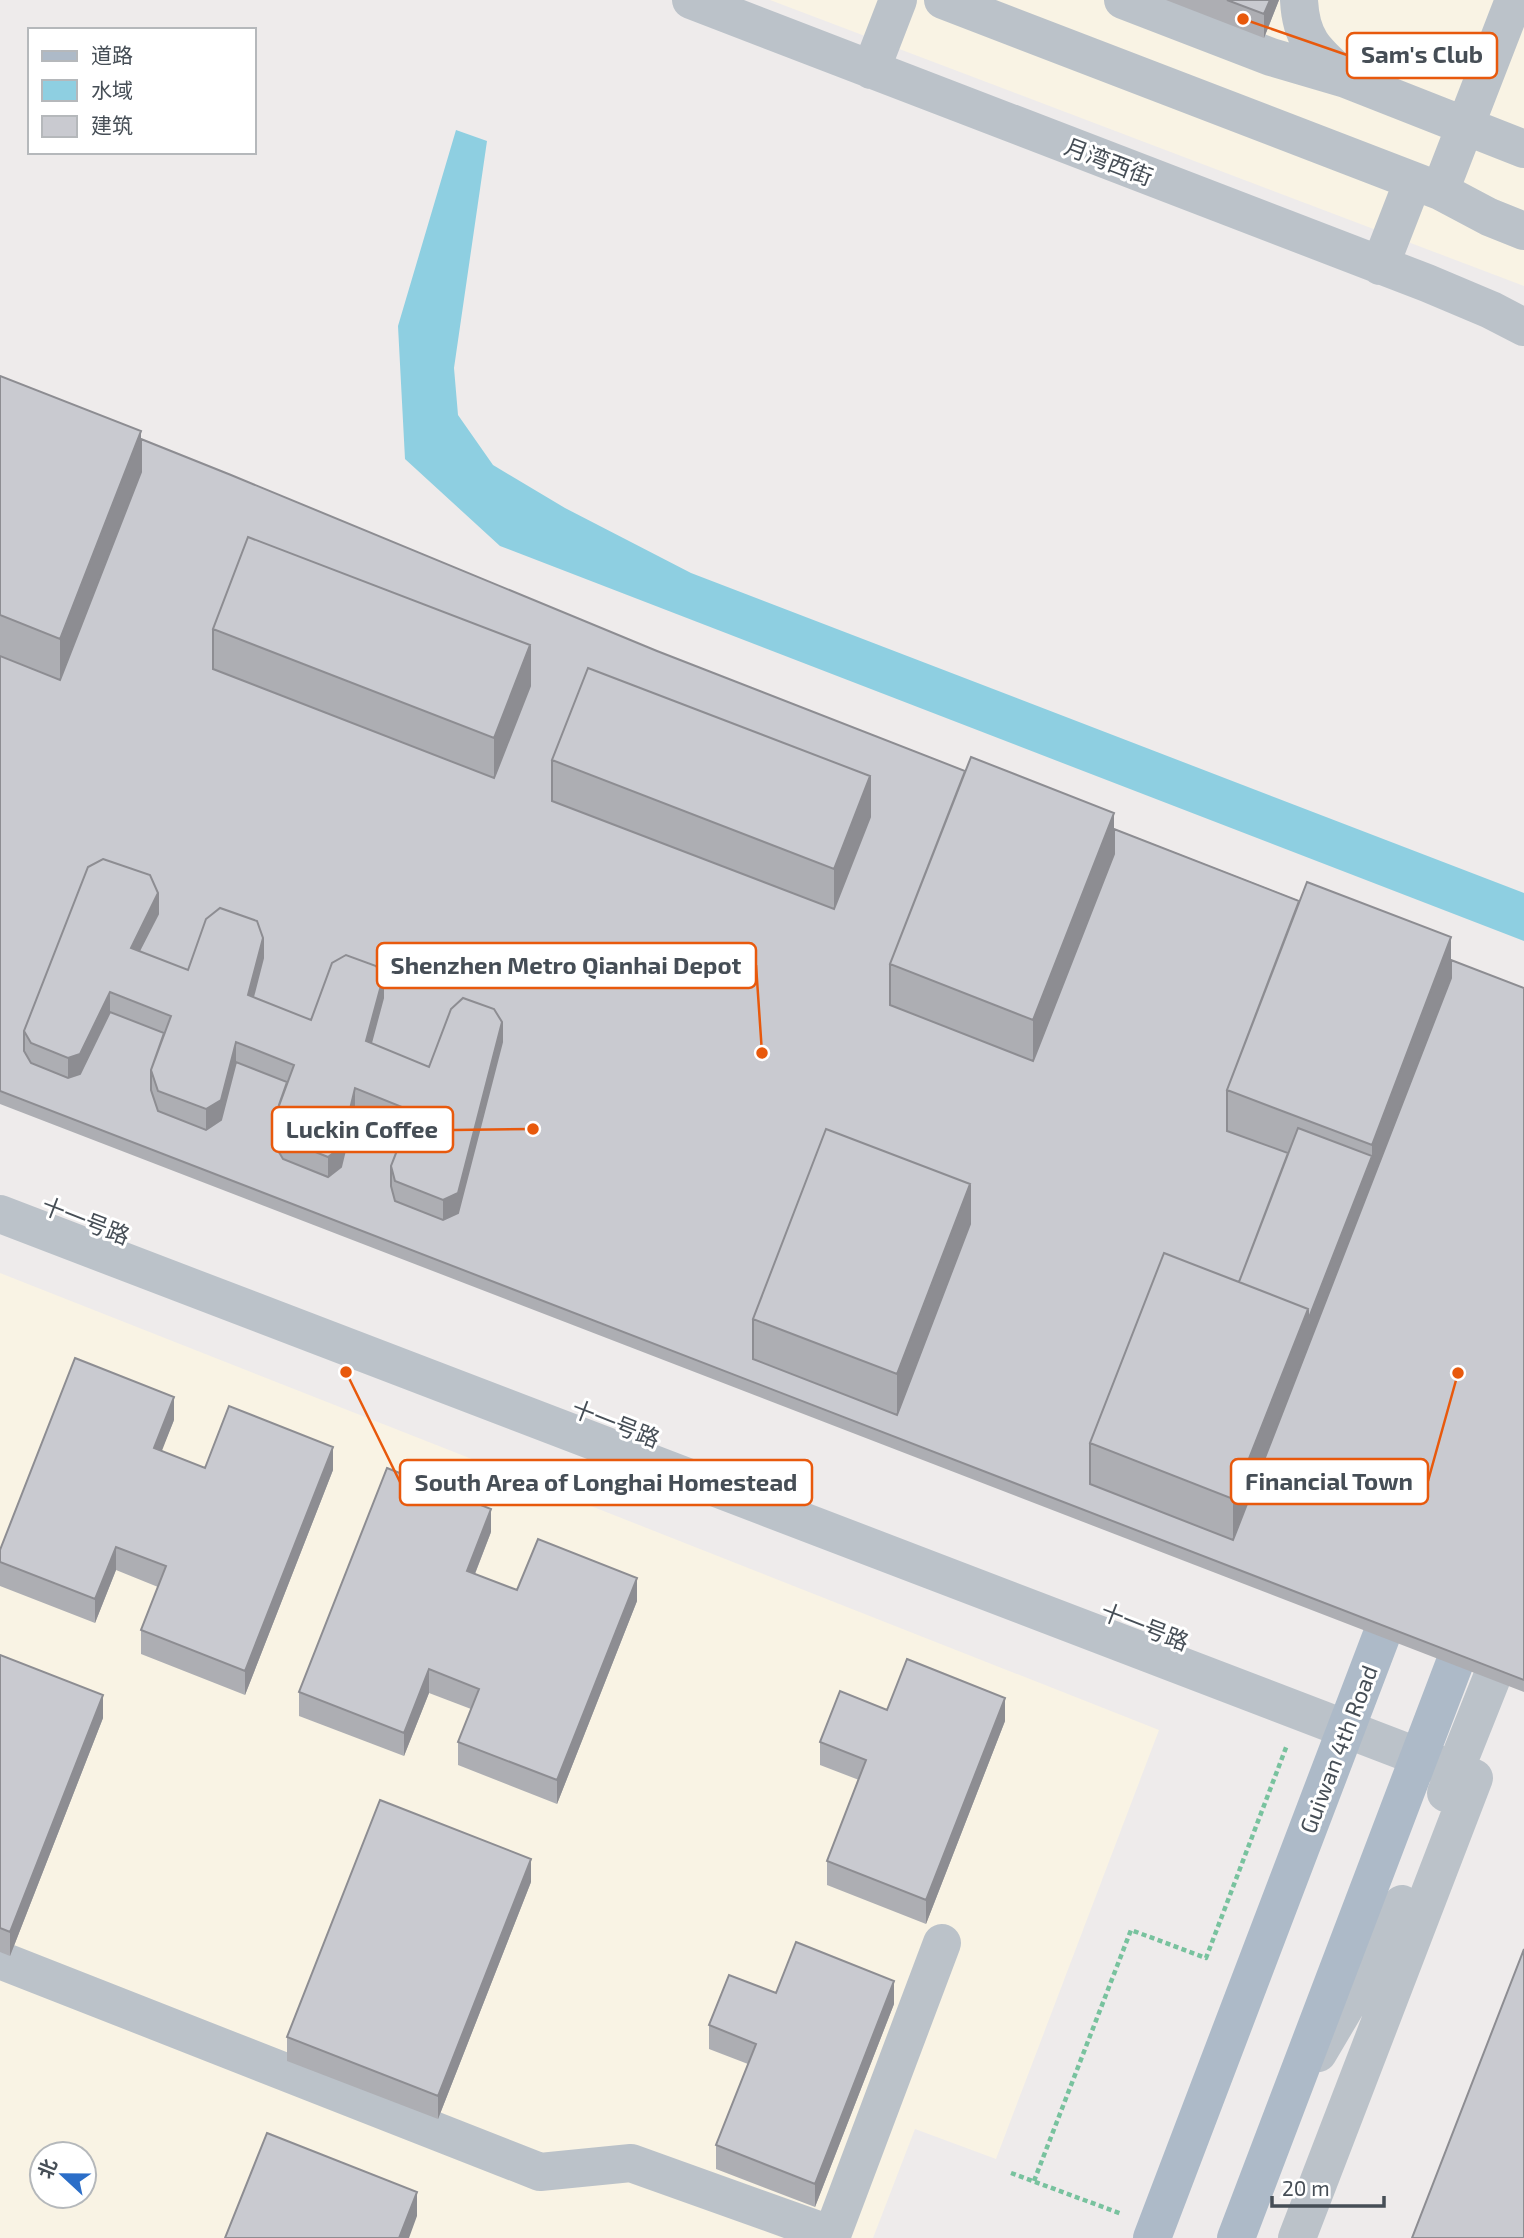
<svg xmlns="http://www.w3.org/2000/svg" width="1524" height="2238" viewBox="0 0 1524 2238" font-family="'Exo 2','Noto Sans SC',sans-serif">
  <rect width="100%" height="100%" fill="#eeebeb"/>
  <!-- commercial -->
  <path fill="#f9f3e4" fill-rule="evenodd" d="M770,0h754v286z
    M0,1273l1159,457 -163,429 -81,-30 -42,109h-873zM42,2154h42v42h-42z"/>
  <!-- water -->
  <path fill="#8ecfe1" d="M456,130l31,11 -33,227 4,47 35,50 72,43 126,65 833,320v48l-1024,-395 -95,-87 -7,-133z"/>
  <g fill="none" stroke-linecap="round" stroke-linejoin="round">
    <!-- path -->
    <path stroke="#78c29e" stroke-width="4.5" stroke-dasharray="5 3.5" stroke-linecap="butt" d="M1011,2173l111,41
      M1034,2181l97,-251 75,28 81,-213"/>
    <!-- minor -->
    <path stroke="#bbc2c9" stroke-width="38" d="M691,0l736,283 64,27 33,17
      M943,0l497,191 49,26 35,14
      M1123,0l148,57 75,22 178,70
      M1299,0c2,41 17,52 46,78
      M871,70l27,-70
      M1440,191l74,-191
      M1380,266l33,-85
      M0,1214l1474,564 -177,460
      M1446,1793l78,-196
      M0,1960l540,212 91,-9 201,72 110,-292
      M1318,2053l55,-93 29,-56"/>
    <!-- major -->
    <path stroke="#adbac8" stroke-width="38" d="M1152,2238l248,-651
      M1236,2238l237,-623"/>
  </g>
  <!-- wall -->
  <path fill="#adaeb3" d="M1166,0h113l-15,38z
    M0,376l141,63 516,212 867,337v704l-1524,-588z
    M174,1420l-13,31 44,17 128,2 -88,225 -104,-41v-24l17,-43 -42,-17 -21,53 -95,-37v-36z
    M491,1532l-16,42 42,16 120,11 -80,203 -99,-39v-23l13,-33 -42,-16 -25,63 -105,-40v-24z
    M0,1655l103,63 -93,238 -10,-4z
    M887,1710l118,11 -79,203 -99,-39v-24l32,-81 -39,-15v-23z
    M531,1882l-93,237 -151,-58v-24z
    M776,1993l118,11 -79,203 -99,-38v-24l32,-81 -39,-15v-24z"/>
  <!-- shaded-wall -->
  <path fill="#8d8d92" d="M1270,0h9l-15,38v-24z
    M141,431v54l-81,207v-53z
    M530,645v53l-36,93v-53z
    M870,776v53l-36,93v-53z
    M1114,813v53l-81,207v-53z
    M158,893v33l-22,44 -5,-22z
    M1451,937v53l-218,562v-53l75,-190 64,-153v-11z
    M263,938v32l-12,46 -3,-21z
    M383,978v33l-14,52 -3,-22z
    M110,992v32l-30,62 -12,5v-33z
    M502,1022v32l-44,171 -15,8v-33z
    M236,1042v32l-15,58 -15,10v-33z
    M355,1088v33l-14,58 -13,10v-32z
    M970,1184v53l-73,190v-53z
    M174,1397v23l-20,51v-23z
    M333,1447v23l-88,225v-24z
    M491,1509v23l-24,62v-23z
    M116,1547v23l-21,53v-24z
    M637,1578v23l-80,203v-24z
    M429,1669v24l-25,63v-23z
    M103,1695v23l-93,238v-24z
    M1005,1698v23l-79,203v-24z
    M531,1859v23l-93,237v-23z
    M894,1981v23l-79,203v-23z
    M417,2192v24l-8,22h-10z"/>
  <!-- building -->
  <path fill="#c9cad0" stroke="#8d8d92" stroke-width="2" fill-rule="evenodd" d="M1227,0h43l-6,14z
    M0,376l141,55 -81,208 -60,-24z
    M141,439l90,36 426,176 308,120 -75,193v41l143,56 81,-207v-25l185,72 -72,189v41l61,22 -49,129 -75,-29 -74,190v41l143,56 218,-562v-18l73,28v692l-1524,-589v-435l60,24 81,-208zM248,537l282,108v41l-36,92 -281,-109v-40zM588,668l282,108v41l-36,92 -282,-108v-41zM103,859l47,16 8,18v21l-19,37 49,19 18,-51 14,-11 37,13 6,17v20l-10,39 58,23 21,-57 14,-8 30,11 7,12v20l-12,45 58,24 22,-58 12,-11 31,11 8,13v20l-44,171 -15,7 -48,-19 -4,-15v-20l15,-38 -51,-19 -14,58 -13,10 -45,-18 -10,-17v-20l14,-40 -51,-20 -15,58 -15,10 -48,-19 -7,-21v-20l13,-37 -54,-21 -30,62 -12,4 -37,-15 -7,-12v-20l64,-164zM826,1129l144,55v40l-73,191 -144,-56v-40z
    M248,537l282,108 -36,93 -281,-109z
    M588,668l282,108 -36,93 -282,-109z
    M971,757l143,56 -81,207 -143,-56z
    M103,859l47,16 8,18 -27,55 57,22 18,-51 14,-11 37,13 6,17 -15,57 63,25 21,-57 14,-8 30,11 7,12 -17,63 63,26 22,-58 12,-11 31,11 8,13 -44,171 -15,7 -48,-19 -4,-15 21,-55 -57,-23 -14,59 -13,10 -45,-18 -10,-17 21,-57 -58,-23 -15,58 -15,9 -48,-18 -7,-21 20,-54 -61,-24 -30,62 -12,4 -37,-15 -7,-12 64,-164z
    M1307,882l144,55 -79,208 -145,-55z
    M1298,1128l74,28 -64,164v-11l-69,-27z
    M826,1129l144,55 -73,190 -144,-55z
    M1164,1253l144,56 -75,190 -143,-56z
    M75,1358l99,39 -20,51 51,20 24,-62 104,41 -88,224 -104,-41 25,-64 -50,-19 -21,52 -95,-37v-12z
    M387,1468l104,41 -24,62 50,19 21,-51 99,39 -80,202 -99,-38 21,-53 -50,-20 -25,64 -105,-41z
    M0,1655l103,40 -93,237 -10,-4z
    M907,1659l98,39 -79,202 -99,-39 39,-101 -46,-18 20,-51 47,19z
    M380,1800l151,59 -93,237 -151,-59z
    M796,1942l98,39 -79,203 -99,-39 40,-101 -47,-19 20,-50 47,18z
    M1524,1949v289h-112z
    M267,2133l150,59 -18,46h-174z"/>
  <g text-anchor="middle" dominant-baseline="central" stroke-width="6" stroke-linejoin="round" paint-order="stroke">
    <!-- street labels -->
    <g font-size="23" fill="#464e56" stroke="#fff">
      <text transform="translate(1109 161) rotate(21)">月湾西街</text>
      <text transform="translate(86 1220) rotate(21)">十一号路</text>
      <text transform="translate(616 1423) rotate(21)">十一号路</text>
      <text transform="translate(1145 1626) rotate(21)">十一号路</text>
      <text transform="translate(1338 1749) rotate(-69)">Guiwan 4th Road</text>
    </g>
  </g>
  <!-- callouts -->
  <path fill="none" stroke="#e8590c" stroke-width="2.5" d="M1243 19L1347 55M762 1053L756 965M533 1129L453 1130M1458 1373L1428 1481M346 1372L400 1482"/>
  <g fill="#e8590c" stroke="#fff" stroke-width="2.5">
    <circle cx="1243" cy="19" r="7"/>
    <circle cx="762" cy="1053" r="7"/>
    <circle cx="533" cy="1129" r="7"/>
    <circle cx="1458" cy="1373" r="7"/>
    <circle cx="346" cy="1372" r="7"/>
  </g>
  <g fill="#fff" stroke="#e8590c" stroke-width="2.5">
    <rect x="1347" y="33" width="150" height="45" rx="7"/>
    <rect x="377" y="943" width="379" height="45" rx="7"/>
    <rect x="272" y="1107" width="181" height="45" rx="7"/>
    <rect x="1231" y="1459" width="197" height="45" rx="7"/>
    <rect x="400" y="1460" width="412" height="45" rx="7"/>
  </g>
  <g font-size="24" text-anchor="middle" font-weight="bold" fill="#464e56">
    <text x="1422" y="63">Sam's Club</text>
    <text x="566" y="974">Shenzhen Metro Qianhai Depot</text>
    <text x="362" y="1138">Luckin Coffee</text>
    <text x="1329" y="1490">Financial Town</text>
    <text x="606" y="1491">South Area of Longhai Homestead</text>
  </g>
  <!-- legend -->
  <rect x="28" y="28" width="228" height="126" fill="#ffffff" stroke="#b5b8bb" stroke-width="2"/>
  <rect x="42" y="51" width="35" height="10" fill="#adbac8" stroke="#b5b8bb" stroke-width="2"/>
  <text x="91" y="63" font-size="21" fill="#464e56">道路</text>
  <rect x="42" y="80" width="35" height="21" fill="#8ecfe1" stroke="#b5b8bb" stroke-width="2"/>
  <text x="91" y="98" font-size="21" fill="#464e56">水域</text>
  <rect x="42" y="116" width="35" height="21" fill="#c9cad0" stroke="#b5b8bb" stroke-width="2"/>
  <text x="91" y="133" font-size="21" fill="#464e56">建筑</text>
  <!-- north arrow -->
  <g transform="translate(63 2175) rotate(292)"><circle r="33" fill="#ffffff" stroke="#b5b8bb" stroke-width="2"/>
  <path d="M0-5L12 26L0 18L-12 26Z" fill="#2b6ec8"/>
  <text y="-10" font-size="19" font-weight="bold" text-anchor="middle" fill="#464e56">北</text>
  </g>
  <!-- scale -->
  <path d="M1272 2196v10h112v-10" fill="none" stroke="#464e56" stroke-width="3.5"/>
  <text x="1282" y="2196" font-size="21" fill="#464e56" stroke="#ffffff" stroke-width="5" paint-order="stroke">20 m</text>
</svg>
